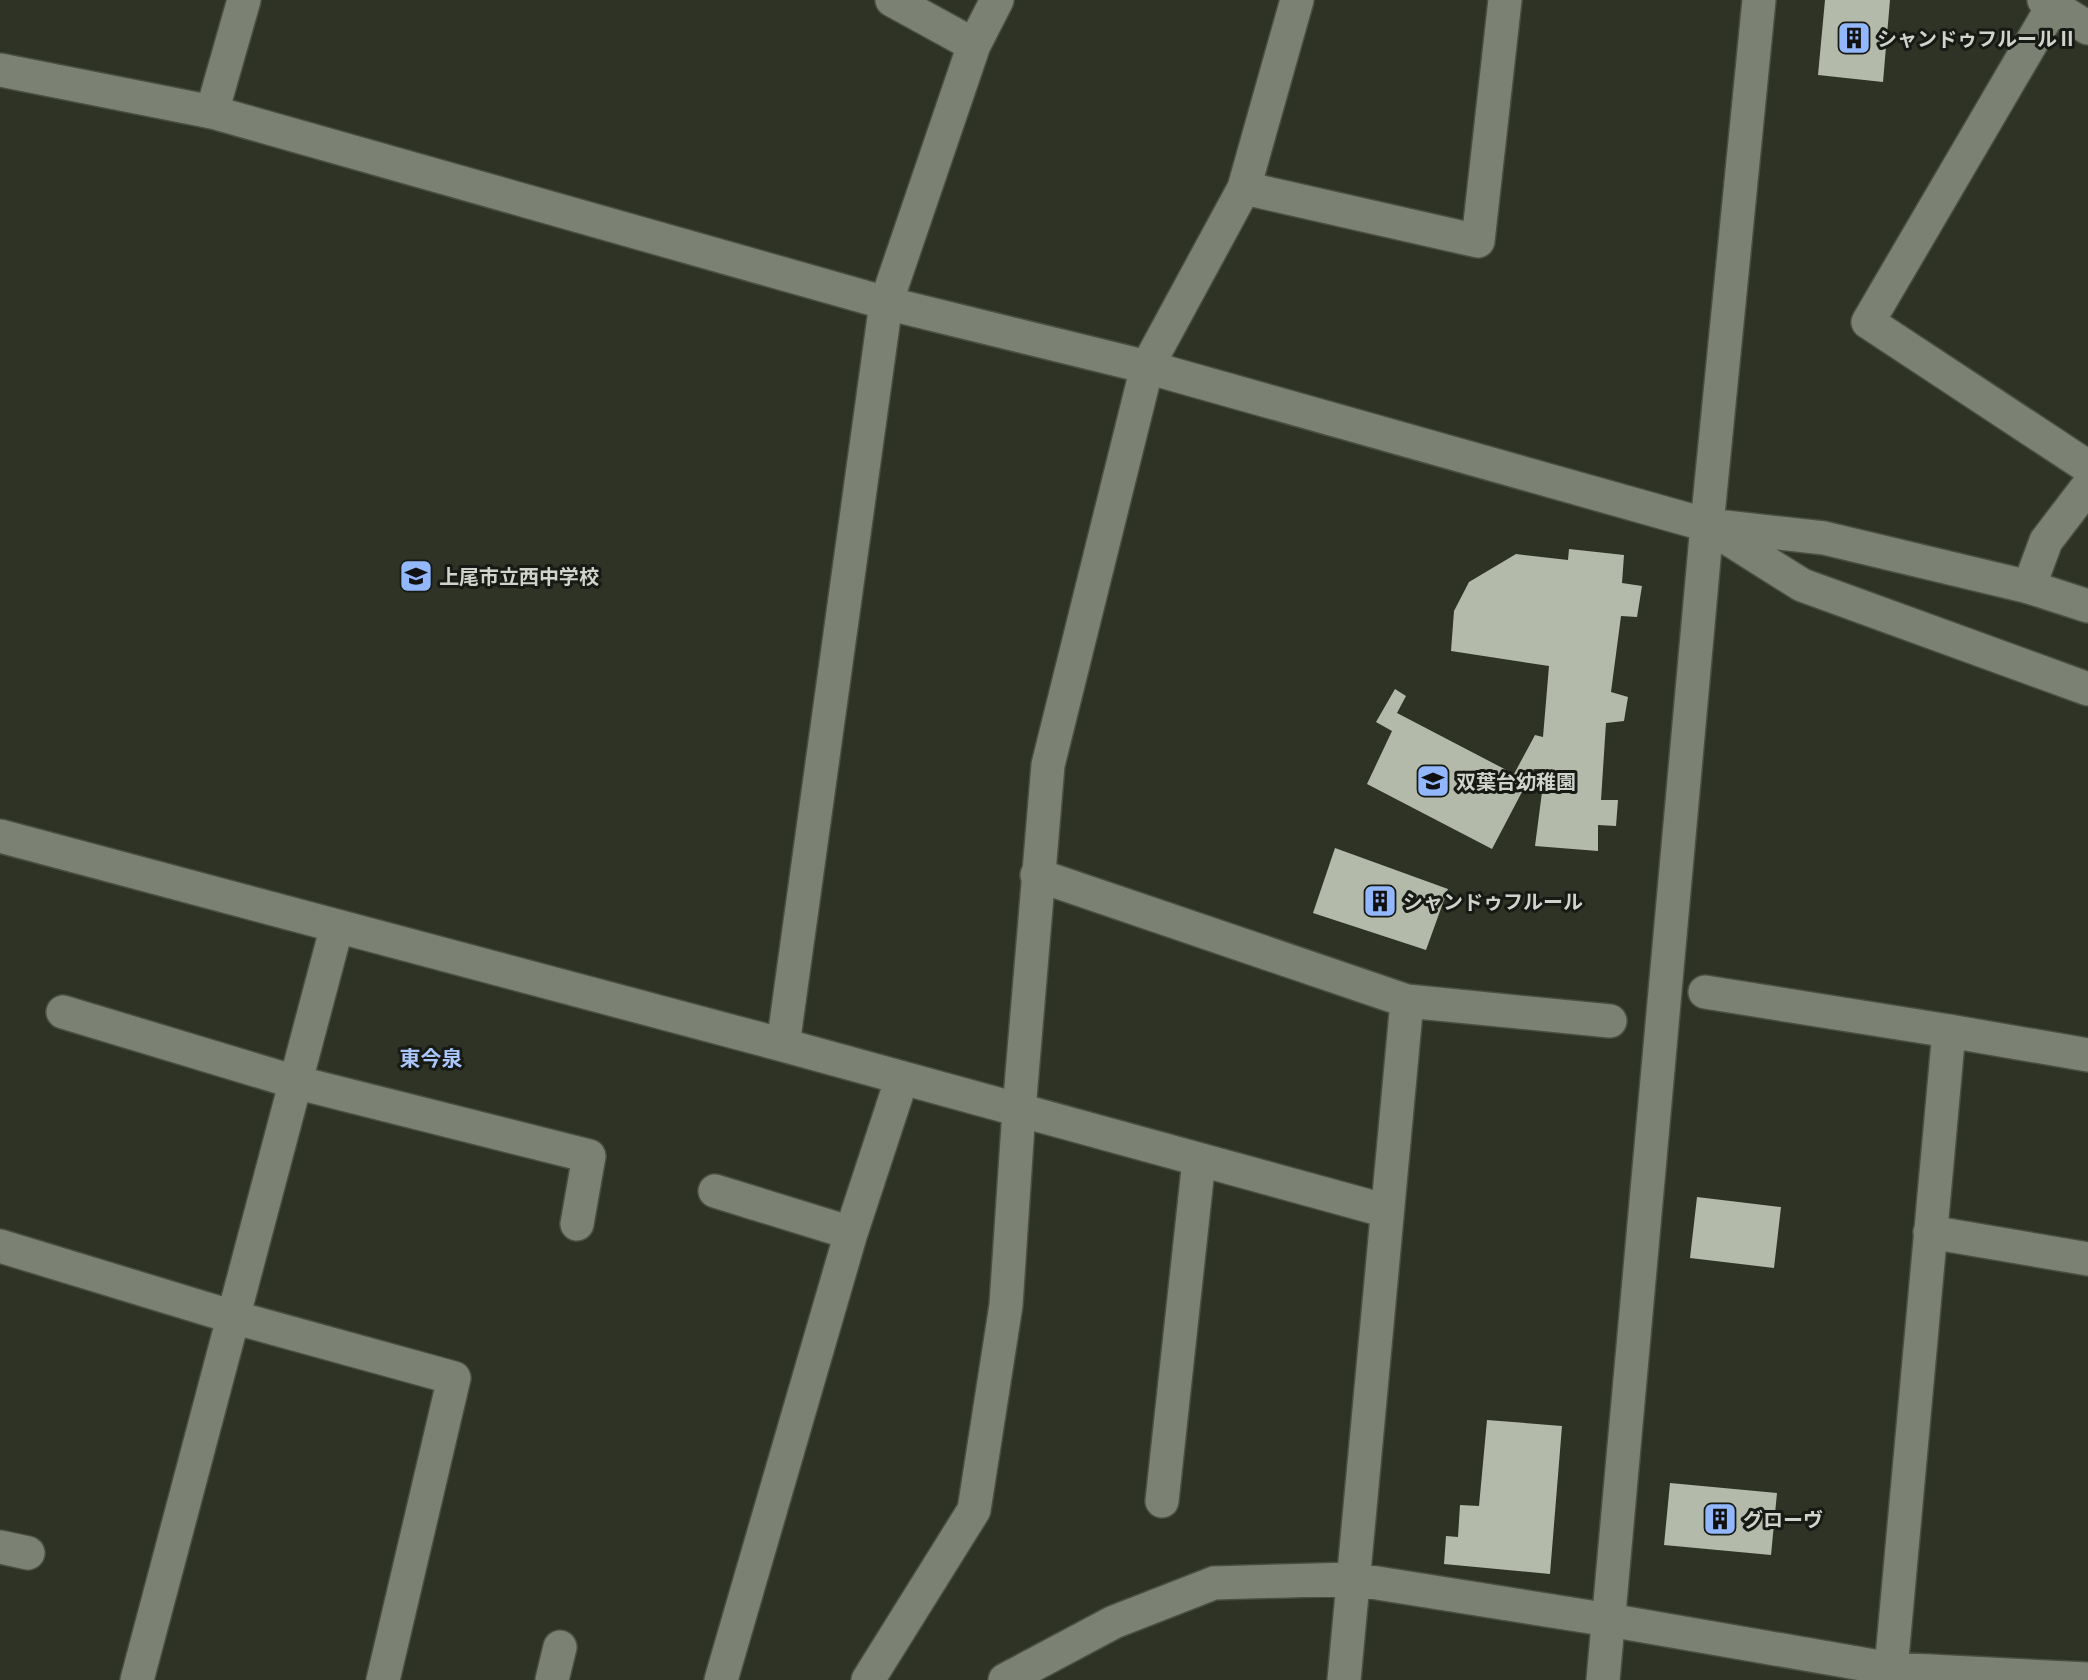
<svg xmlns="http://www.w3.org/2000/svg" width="2088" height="1680" viewBox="0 0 2088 1680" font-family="'Golos Text','Noto Sans JP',sans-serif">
  <rect width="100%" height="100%" fill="#2e3326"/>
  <!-- building -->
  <path fill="#b4baa9" d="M1825,0h65l-7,82 -65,-7z
    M1569,549l55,6 -2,28 20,3 -5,31 -16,-1 -10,76 17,5 -4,24 -18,2 -5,77h17l-2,26 -18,-1v26l-63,-5 10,-77h-11l-42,80 -125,-65 25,-53 -16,-9 19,-33 11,7 -9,17 117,61 21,-39 8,2 6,-71 -98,-15 3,-40 15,-29 47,-28 52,6z
    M1335,848l113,41 -22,61 -113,-37z
    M1697,1197l84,10 -7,61 -84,-10z
    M1487,1420l75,6 -12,148 -106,-10 2,-28 12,1 2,-32 19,1z
    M1670,1483l107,10 -6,62 -107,-10z"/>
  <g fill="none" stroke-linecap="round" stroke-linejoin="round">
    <!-- street casing -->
    <g stroke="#4a4f43" stroke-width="36">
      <path id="street" d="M892,0l82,45
        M2044,0l44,28
        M2053,6l-185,316 220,145
        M212,112l32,-112
        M1244,188l234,53 27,-241
        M2029,587l17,-46 42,-55
        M0,836l783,209 604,166
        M1037,875l370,126 203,20
        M1705,992l244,39
        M63,1012l232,70 294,74 -12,68
        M783,1045l103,-742 88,-258 23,-45
        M715,1191l136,42
        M1930,1232l158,27
        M0,1246l233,71 221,61 -71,302
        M1162,1501l37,-341
        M0,1547l28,6
        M137,1680l200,-754
        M552,1680l8,-33
        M721,1680l130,-447 51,-155
        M868,1680l106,-170 32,-205 13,-195 29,-345 99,-398 97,-179 53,-188
        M1005,1680l109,-58 100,-39 138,-4 257,41 282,49 197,10
        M1344,1680l63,-679
        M1890,1680l59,-649 139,24"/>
    </g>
    <!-- secondary casing -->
    <g stroke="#4a4f43" stroke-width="36">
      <path id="secondary" d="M0,70l212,42 674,191 261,64 560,158 117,13 205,49 59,19
        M1713,529l89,56 286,104
        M1603,1680l104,-1155 52,-525"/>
    </g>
    <!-- street -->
    <use href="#street" stroke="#7c8273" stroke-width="33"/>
    <!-- secondary -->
    <use href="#secondary" stroke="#7c8273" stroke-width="33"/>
  </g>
  <!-- icons -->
  <defs>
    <g id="building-square" transform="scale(1.725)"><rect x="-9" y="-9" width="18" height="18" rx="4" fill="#92b7fd" stroke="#171a14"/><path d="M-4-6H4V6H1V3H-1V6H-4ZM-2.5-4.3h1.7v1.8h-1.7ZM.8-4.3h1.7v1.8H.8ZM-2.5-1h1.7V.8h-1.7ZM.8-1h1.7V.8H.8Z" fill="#111"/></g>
    <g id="school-square" transform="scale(1.725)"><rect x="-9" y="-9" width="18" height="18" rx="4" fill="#92b7fd" stroke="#171a14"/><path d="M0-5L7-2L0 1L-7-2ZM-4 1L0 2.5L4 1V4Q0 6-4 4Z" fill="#111"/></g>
  </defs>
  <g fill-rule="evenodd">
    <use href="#building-square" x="1854" y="38"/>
    <use href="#school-square" x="416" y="576"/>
    <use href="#school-square" x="1433" y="781"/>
    <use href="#building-square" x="1380" y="901"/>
    <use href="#building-square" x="1720" y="1519"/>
  </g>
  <g text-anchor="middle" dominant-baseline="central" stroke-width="6" stroke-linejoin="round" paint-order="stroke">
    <!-- poi labels -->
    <g font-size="20" font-weight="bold" fill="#d0d3cb" stroke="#171a14" text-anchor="start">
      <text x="1877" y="38">シャンドゥフルールⅡ</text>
      <text x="439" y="576">上尾市立西中学校</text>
      <text x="1456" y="781">双葉台幼稚園</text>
      <text x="1403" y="901">シャンドゥフルール</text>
      <text x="1743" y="1519">グローヴ</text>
    </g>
    <!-- neighbourhood labels -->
    <g font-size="21" font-weight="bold" fill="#aac6fa" stroke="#171a14">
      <text x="431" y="1058">東今泉</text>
    </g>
  </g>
</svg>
